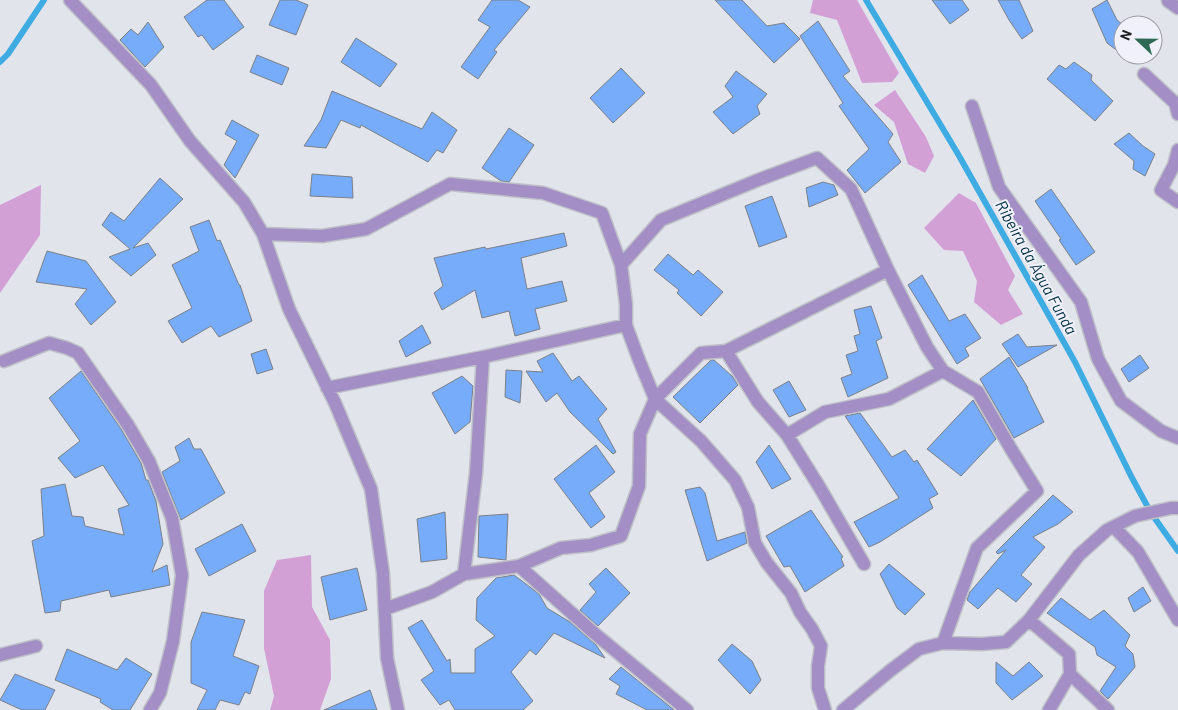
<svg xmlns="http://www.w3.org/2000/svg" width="1178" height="710" viewBox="0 0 1178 710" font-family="Barlow,sans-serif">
  <rect width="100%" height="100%" fill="#e2e4ec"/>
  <!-- green -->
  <path fill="#d2a0d5" d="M813,0h44l42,73 -7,9 -30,1 -25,-63 -27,-7z
    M895,90l31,47 8,19 -9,17 -17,-9 -14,-42 -20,-17z
    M41,185l-1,50 -40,58v-88z
    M959,193l17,10 39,73 -7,14 15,24 -22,11 -27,-23 3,-21 -14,-30 -19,-1 -20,-22z
    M311,555l1,52 18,33 1,39 -11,31h-50l4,-14 -10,-48v-57l13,-31z"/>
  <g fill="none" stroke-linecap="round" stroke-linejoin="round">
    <!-- stream -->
    <path stroke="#3eabe2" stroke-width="6" d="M866,0l92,154 117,208 56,114 20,37 27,38
      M0,62l8,-8 36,-54"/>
  </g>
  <!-- building -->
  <path fill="#76acf9" stroke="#7b8087" d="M207,0h17l20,27 -31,23 -11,-15 -4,2 -14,-20z
    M280,0h16l12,5 -12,30 -27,-10z
    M492,0h26l12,7 -36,43 3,2 -19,27 -17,-12 29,-40 -12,-7z
    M715,0h27l25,26 17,-3 16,16 -26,24z
    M932,0h30l7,10 -19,14z
    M998,0h21l14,31 -11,8 -13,-19z
    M1107,0l10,20 6,5v30l-16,-12 -15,-34z
    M818,21l32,50 -7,5 50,58 -5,8 13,20 -36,31 -18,-23 22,-21 -30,-43 4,-3 -43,-67z
    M148,22l16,25 -19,20 -25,-27 11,-11 7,6z
    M356,38l41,26 -17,23 -39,-25z
    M257,55l32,13 -7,17 -32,-13z
    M1074,62l18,13 -1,5 22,21 -18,20 -48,-42 12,-14 7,4z
    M621,68l24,25 -32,30 -23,-25z
    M736,71l31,23 -10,12 3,8 -27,20 -20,-22 20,-15 -8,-11z
    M332,91l90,38 10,-17 25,18 -14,23 -6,-3 -9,12 -67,-37 -1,3 -19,-8 -15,28 -22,-2 17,-26z
    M232,120l27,15 -24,43 -11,-13 13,-24 -12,-7z
    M509,128l25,17 -25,37 -8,-1 -19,-13z
    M1129,133l14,13 12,8 -10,22 -12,-7 1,-8 -20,-17z
    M312,174l40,3 1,21 -43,-2z
    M160,178l23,21 -50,49 15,-5 8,12 -25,21 -22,-19 21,-8 -28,-24 9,-13 13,9z
    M823,182l11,3 4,10 -29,12 -3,-19z
    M1051,189l44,63 -19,13 -17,-25 2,-1 -26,-38z
    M772,196l15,41 -28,10 -14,-41z
    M209,220l8,21 3,-1 19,45h1l12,36 -33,16 -8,-11 -29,17 -14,-22 24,-13 -20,-43 27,-14 -9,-24z
    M564,233l3,13 -46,12 6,31 35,-8 5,20 -32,8 5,20 -25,7 -6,-25 -27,7 -7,-28 -33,20 -8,-17 9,-7 -9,-28 51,-11 1,2z
    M47,251l39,10 30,41 -25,23 -16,-21 12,-15 -51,-7z
    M668,254l25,21 5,-5 25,22 -22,24 -24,-23 2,-3 -25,-20z
    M922,275l27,46 16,-7 16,24 -16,10 4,8 -12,8 -49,-79z
    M871,306l11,32 -6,3 12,37 -40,19 -7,-19 11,-4 -6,-19 12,-4 -4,-15 6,-2 -6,-24z
    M422,325l9,18 -25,14 -7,-16z
    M1018,334l9,13 30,-2 -39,22 -16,-23z
    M266,349l7,20 -16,5 -6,-20z
    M553,353l19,28 7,-5 28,33 -9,10 18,33 -3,2 -43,-42 -13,-19 -11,9 -20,-31 17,1 -6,-11z
    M1140,355l9,13 -20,14 -8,-13z
    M1009,357l19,31h-1l17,34 -30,16 -34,-59z
    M711,360h3l18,16 6,9 -38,38 -27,-26z
    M506,370l16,1 -2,32 -15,-6z
    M81,371l40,58 20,34 5,17h2l8,21 7,43 -11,28 15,-7 3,20 -59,12 -2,-7 -48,11 -1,10 -15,2 -13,-72 12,-5 -3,-47 24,-5 7,32 11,1 2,9 39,9 -6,-26 11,-4 -26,-40 -28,13 -17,-20 22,-17 -31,-43z
    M462,376l11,10 -3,36 -15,12 -23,-41z
    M789,381l17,29 -17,7 -16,-27z
    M973,400l23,39 -35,37 -34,-27z
    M860,413l32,44 13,-7 9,12 3,-2 21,34 -9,5 4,9 -53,34 -11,5 -15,-25 45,-24 -54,-82z
    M189,438l5,11h7l24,44 -44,27 -19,-48 18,-11 -5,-14z
    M596,445l19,27 -26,21 16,24 -14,11 -37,-49z
    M769,445l22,34 -19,10 -16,-27z
    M700,487l5,6 12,48 28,-9 2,11 -40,18 -22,-71z
    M1053,495l20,17 -15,12 -25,13 12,10 -24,28 11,9 -16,18 -18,-14 -20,21 -11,-9 3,-8 36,-42 -8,4 -2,-2z
    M811,510l32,47 -2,1 3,8 -39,26 -15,-26 -6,1 -18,-31z
    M445,512l2,47 -26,3 -4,-43z
    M508,514l-2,46 -28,-3 1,-41z
    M242,524l14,27 -47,25 -14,-27z
    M889,564l36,30 -20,21 -8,-7 -17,-34z
    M357,568l10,42 -37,10 -9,-43z
    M606,568l24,25 -32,33 -18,-16 16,-18 -7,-8z
    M514,575l12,9 13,10 8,14 23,14 26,23 9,13 -51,-25 -18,22 -6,-5 -19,22 22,29 -10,9h-68l-6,-10 -9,5 -19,-25 13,-9 -26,-43 14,-8 25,41 3,-2 1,14h24v-24l20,-13 -19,-16 1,-22 19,-20z
    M1143,587l8,14 -17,11 -6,-14z
    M1061,598l29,22 14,-10 26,25 -5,11 8,8 2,13 -27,32 -8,-8 16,-24 -19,-12 -2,-8 -48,-34z
    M202,612l43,8 -12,36 26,10 -9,28 -5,-2 -6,13 -19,-5 -5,10h-18l10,-20 -16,-7v-41z
    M732,644l20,17 9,19 -11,14 -32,-34z
    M67,649l50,21 9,-12 26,16 -22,36h-17l-13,-8 1,-3 -46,-19z
    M996,662l17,14 16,-14 14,14 -31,24 -16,-17z
    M621,667l42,34 11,9h-27l-31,-16 4,-8 -11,-7z
    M15,674l40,16 -10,20h-23l-22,-10z
    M370,690l7,20h-53z"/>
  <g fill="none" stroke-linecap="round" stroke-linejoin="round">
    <!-- street casing -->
    <g stroke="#bfc1c8" stroke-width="15">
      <path id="street" d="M70,0l81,85 39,56 54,61 19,32 26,75 46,94 36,86 12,84 4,85 11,52
        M1168,1l10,7
        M1144,74l31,29 3,11
        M972,106l27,81 82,115 17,57 23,42 40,30 17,7
        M1178,150l-4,15 -13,25 17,12
        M263,234l59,2 44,-7 84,-45 93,9 59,20 19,52 5,39v21l13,35 16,39 46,42 34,39 13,27 7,36 12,20 24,30 9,19 12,17 9,17 -3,20v22l7,22
        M621,265l40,-45 97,-40 59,-22 34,31 37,81 39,77 16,24 35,21 33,57 26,42 -60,57 -34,95
        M726,351l162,-81
        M483,357l143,-32
        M4,361l45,-18 18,5 11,5 50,72 21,36 23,57 10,57 -9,66 -13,52 -10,17
        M327,388l156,-31 -7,116 -12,101 -32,18 -47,17
        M1114,527l24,25 40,68
        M864,564l-44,-76 -33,-53 38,-23 64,-13 54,-28
        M519,566l75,67 93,77
        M464,574l55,-8 42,-18 30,-3 30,-9 18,-50 1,-52 15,-35 46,-46 25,-2 32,51 29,33
        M1029,620l40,34 1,20 -21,36
        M0,655l36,-9
        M1070,674l38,36
        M843,710l48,-40 28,-21 24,-6 39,1 24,-2 23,-22 50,-65 28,-25 28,-14 36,-8h7"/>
    </g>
    <!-- street -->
    <use href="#street" stroke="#a38ec5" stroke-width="12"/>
  </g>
  <g text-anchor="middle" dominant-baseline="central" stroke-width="4" stroke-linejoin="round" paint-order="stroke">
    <!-- water labels -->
    <g font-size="16" font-style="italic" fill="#002f45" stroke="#f0f1fa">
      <text transform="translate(1037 267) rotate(61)">Ribeira da Água Funda</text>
    </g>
  </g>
  <!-- north arrow -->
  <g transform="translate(1138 40) rotate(292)"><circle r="24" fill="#f0f1fa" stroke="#9c9da4"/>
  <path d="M0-4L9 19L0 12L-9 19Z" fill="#2d6954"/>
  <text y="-8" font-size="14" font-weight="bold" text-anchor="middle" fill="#1e1f22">N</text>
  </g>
</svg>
